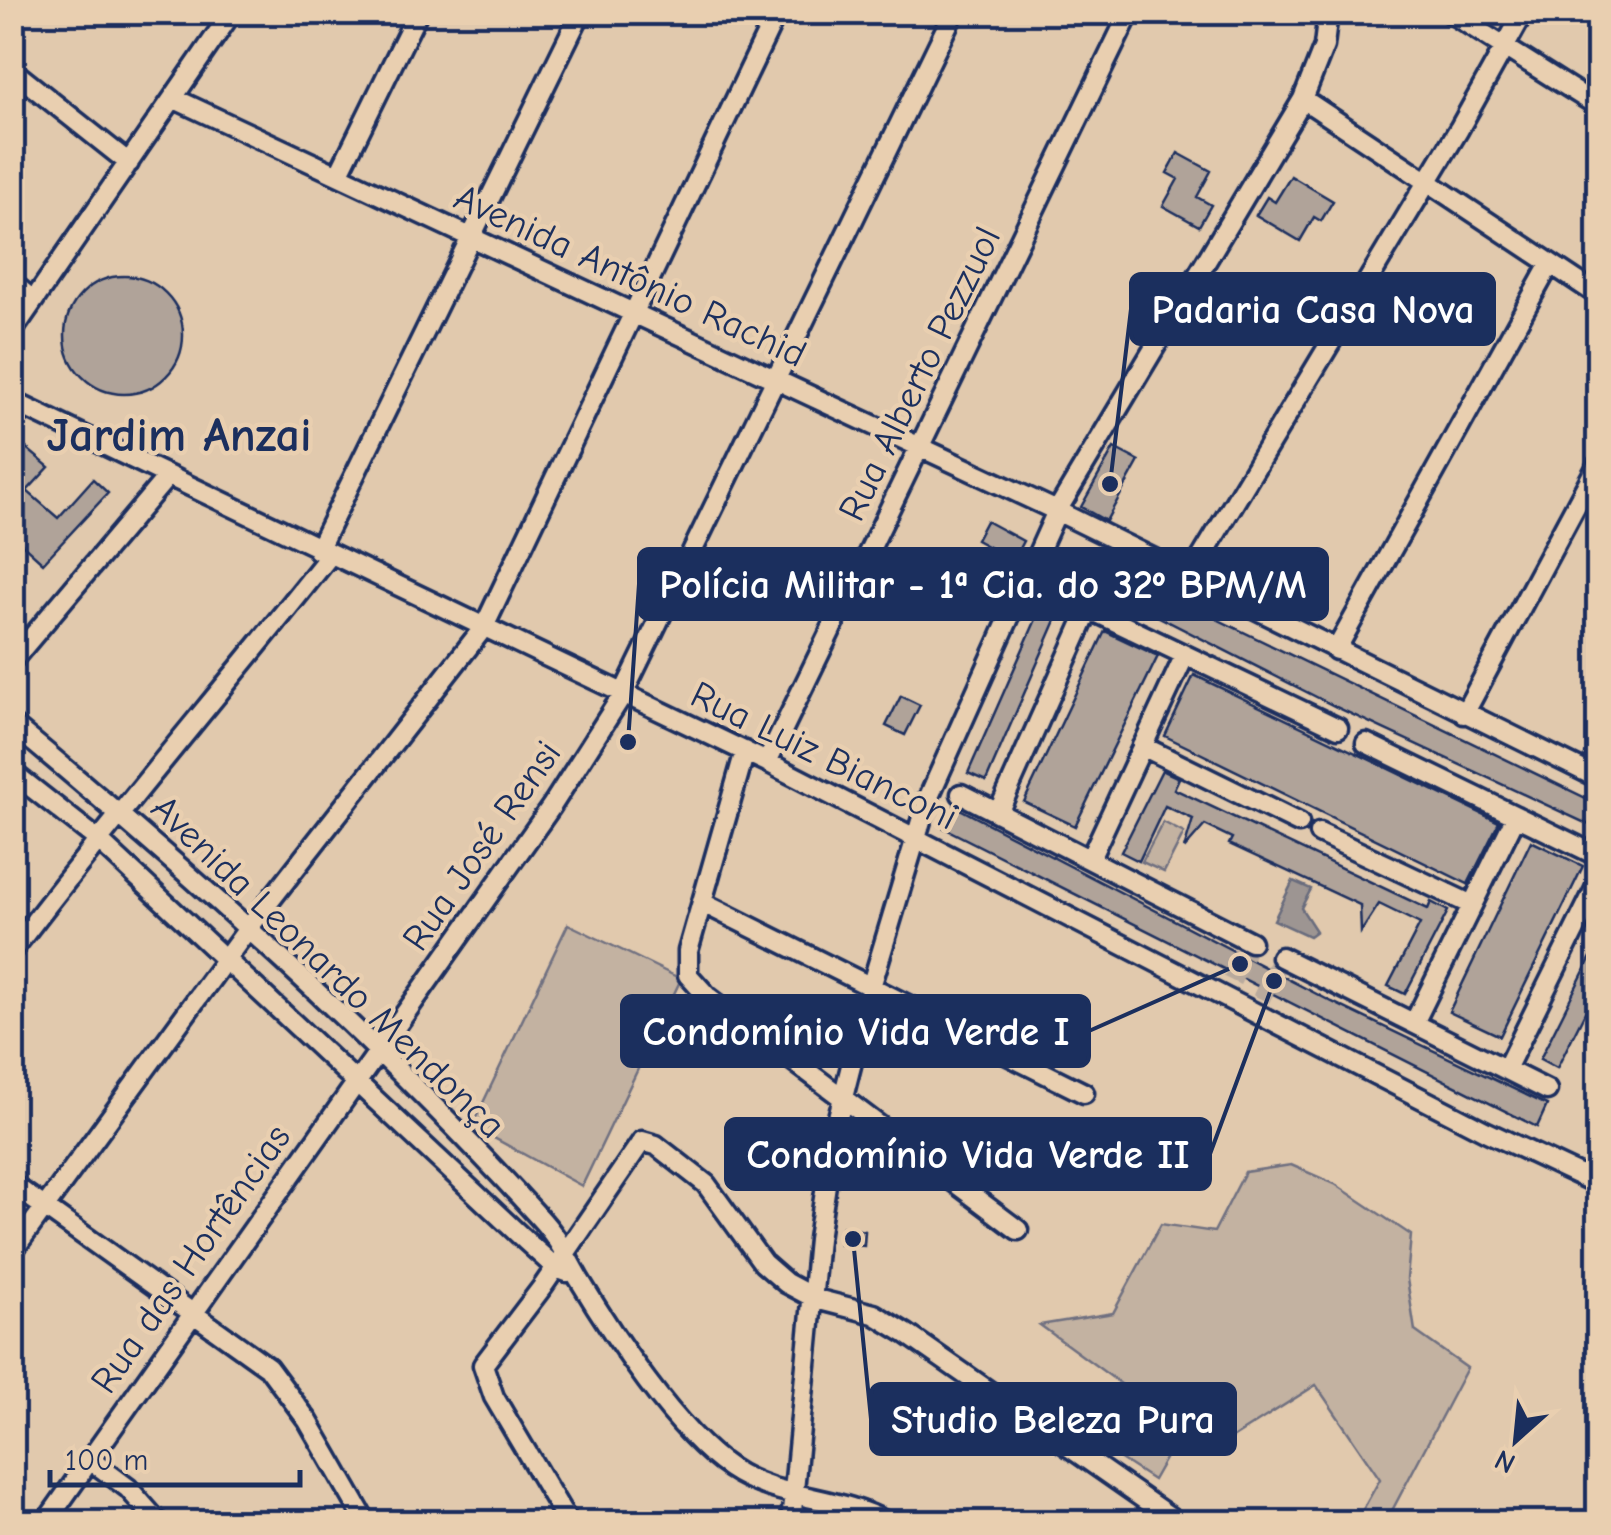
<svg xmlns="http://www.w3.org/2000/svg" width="1611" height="1535" viewBox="0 0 1611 1535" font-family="'Comic Neue',sans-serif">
  <rect width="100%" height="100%" fill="#e1c9ad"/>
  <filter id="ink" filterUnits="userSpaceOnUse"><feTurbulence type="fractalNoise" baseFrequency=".01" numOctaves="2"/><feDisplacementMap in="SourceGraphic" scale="20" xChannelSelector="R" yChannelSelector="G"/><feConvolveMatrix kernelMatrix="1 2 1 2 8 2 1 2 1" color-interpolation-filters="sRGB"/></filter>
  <g filter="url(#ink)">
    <!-- green -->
    <path fill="#c3b2a1" stroke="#6f7080" stroke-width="2.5" d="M1163,822l21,11 -20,39 -22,-10z
      M568,924l113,55 -99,207 -110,-60z
      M1291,1165l44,19 76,51 -4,44 8,52 52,37 -81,154h-30l24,-43 -64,-94 -98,62 -32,-25 -33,58 -34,-22 35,-50 -114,-83 73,-12 48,-89 53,8 31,-60z"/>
    <!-- water -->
    <path fill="#9d9592" stroke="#696c7d" stroke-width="2.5" d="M1293,881l18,8 -10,19 15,23 -7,5 -35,-16z"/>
    <!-- building -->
    <path fill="#b0a399" stroke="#1b2f5e" stroke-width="2.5" d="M1178,153l33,18 -14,26 14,8 -12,21 -36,-20 15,-27 -11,-6z
      M1291,176l42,25 -12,20 -7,-4 -14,24 -44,-26 11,-18 8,5z
      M65 335a59 59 0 1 1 118 0a59 59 0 1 1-118 0Z
      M12,436l37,31 -22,24 31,27 35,-39 15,14 -65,70 -31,-28z
      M1114,448l25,13 -33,60 -25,-14z
      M986,521l37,20 -10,19 -37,-20z
      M1064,556l17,7 -95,218 -18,-8z
      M1126,575l472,229v25l-262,-122 -220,-112z
      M1105,631l53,25 -83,170 -51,-24z
      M1194,675l305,147 -31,62 -303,-148z
      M901,696l19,9 -15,30 -19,-9z
      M1162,770l17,8 -5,11 254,120 3,-7 17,9 -43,83 -17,-8 32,-62 -41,-20 -18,28 -1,-27 -131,-61 3,-6 -27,-13 -21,24 9,-30 -28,-13 -26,55 -18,-9z
      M954,806l378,196 215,103 -10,22 -593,-299z
      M1531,841l52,25 -83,170 -51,-24z
      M1598,943v43l-41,82 -17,-9z
      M843,1227l22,4 -1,15 -24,-2z"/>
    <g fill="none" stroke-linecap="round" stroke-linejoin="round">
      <!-- street-tunnel -->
      <path stroke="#b9aa9d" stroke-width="18" stroke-dasharray="18 9" stroke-linecap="butt" d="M1232,981l19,-39
        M1261,999l20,-42"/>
      <!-- street casing -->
      <g stroke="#1b2f5e" stroke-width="25">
        <path id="street" d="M1449,12l149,94
          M12,70l117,93
          M175,99l882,412 541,267
          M1303,99l295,196
          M338,175l80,-163
          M12,283l21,17
          M12,332l220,-320
          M12,401l755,361 718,369 113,53
          M318,550l263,-538
          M1189,578l270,-449 65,-117
          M1089,609l249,119
          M1336,650l214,-386
          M12,661l155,-184
          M1464,714l134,-250
          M12,724c184,153 365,315 526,492 23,25 25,36 41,63 33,55 98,154 151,189 47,32 107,27 156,54
          M1366,743l232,113
          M1142,746l157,77
          M745,751l-57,200v24l19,21 311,234
          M767,762l363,-750
          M12,772l85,67 429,402 30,27 11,4
          M1588,773l10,-18
          M961,794l290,148
          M998,813l107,-240
          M1319,833l153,72
          M1090,859l95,-204
          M703,903l381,190
          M12,951c102,-135 213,-263 318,-396
          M1281,957l266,133
          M1414,1023l102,-207
          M1506,1069l92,-186
          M12,1184l256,183 40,54 58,101
          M12,1252l235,-322 237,-303 293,-615
          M89,1459l39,29 30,34
          M46,1522l505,-715 72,-113 331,-682
          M568,1522l-74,-125 -11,-32 60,-79 99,-145 14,4 50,39 57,79 23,20 30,16 58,15 33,20 270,188
          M791,1522l27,-283 15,-102 38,-150 56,-186 130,-290 246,-412 21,-53 4,-34"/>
      </g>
      <!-- street -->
      <use href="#street" stroke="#e9cfb0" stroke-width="18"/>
    </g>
  </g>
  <g text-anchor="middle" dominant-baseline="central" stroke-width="9" stroke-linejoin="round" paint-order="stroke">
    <!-- street labels -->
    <g font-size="38" fill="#1b2f5e" stroke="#e9cfb0">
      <text transform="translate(630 276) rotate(25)">Avenida Antônio Rachid</text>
      <text transform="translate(920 374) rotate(-64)">Rua Alberto Pezzuol</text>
      <text transform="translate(824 756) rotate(26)">Rua Luiz Bianconi</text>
      <text transform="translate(482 846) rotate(-55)">Rua José Rensi</text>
      <text transform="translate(328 967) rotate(44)">Avenida Leonardo Mendonça</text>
      <text transform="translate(191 1259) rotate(-55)">Rua das Hortências</text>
    </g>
    <!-- district labels -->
    <g font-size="48" font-weight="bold" fill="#1b2f5e" stroke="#e9cfb0">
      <text x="179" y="435">Jardim Anzai</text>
    </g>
  </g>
  <!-- callouts -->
  <path fill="none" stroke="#1b2f5e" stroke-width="4" d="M1110 484L1131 309M628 742L639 584M1240 964L1089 1031M1274 981L1210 1154M853 1239L871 1419"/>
  <g fill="#1b2f5e" stroke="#e9cfb0" stroke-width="4">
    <circle cx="1110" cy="484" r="10"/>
    <circle cx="628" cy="742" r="10"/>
    <circle cx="1240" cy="964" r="10"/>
    <circle cx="1274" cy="981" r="10"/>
    <circle cx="853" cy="1239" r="10"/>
  </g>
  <g fill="#1b2f5e" stroke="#1b2f5e" stroke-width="4">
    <rect x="1131" y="274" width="363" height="70" rx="10"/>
    <rect x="639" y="549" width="688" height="70" rx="10"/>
    <rect x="622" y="996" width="467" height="70" rx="10"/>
    <rect x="726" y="1119" width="484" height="70" rx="10"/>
    <rect x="871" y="1384" width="364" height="70" rx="10"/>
  </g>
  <g font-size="40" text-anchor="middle" font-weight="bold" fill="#fff">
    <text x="1313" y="323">Padaria Casa Nova</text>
    <text x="983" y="598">Polícia Militar - 1ª Cia. do 32º BPM/M</text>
    <text x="856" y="1045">Condomínio Vida Verde I</text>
    <text x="968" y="1168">Condomínio Vida Verde II</text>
    <text x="1053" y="1433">Studio Beleza Pura</text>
  </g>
  <!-- margin -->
  <rect width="1611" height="1535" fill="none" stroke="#e9cfb0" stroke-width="50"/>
  <rect x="25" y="25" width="1561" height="1485" fill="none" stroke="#1b2f5e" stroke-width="4" filter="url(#ink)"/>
  <!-- north arrow -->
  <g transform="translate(1516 1440) rotate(207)" stroke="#e9cfb0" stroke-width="8" paint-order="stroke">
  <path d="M0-8L18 38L0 25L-18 38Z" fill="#1b2f5e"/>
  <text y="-15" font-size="28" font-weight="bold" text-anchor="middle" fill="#1b2f5e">N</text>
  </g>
  <!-- scale -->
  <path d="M50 1470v15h250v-15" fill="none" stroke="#1b2f5e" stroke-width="5"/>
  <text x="65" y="1470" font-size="30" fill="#1b2f5e" stroke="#e9cfb0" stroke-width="8" paint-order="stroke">100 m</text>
</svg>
